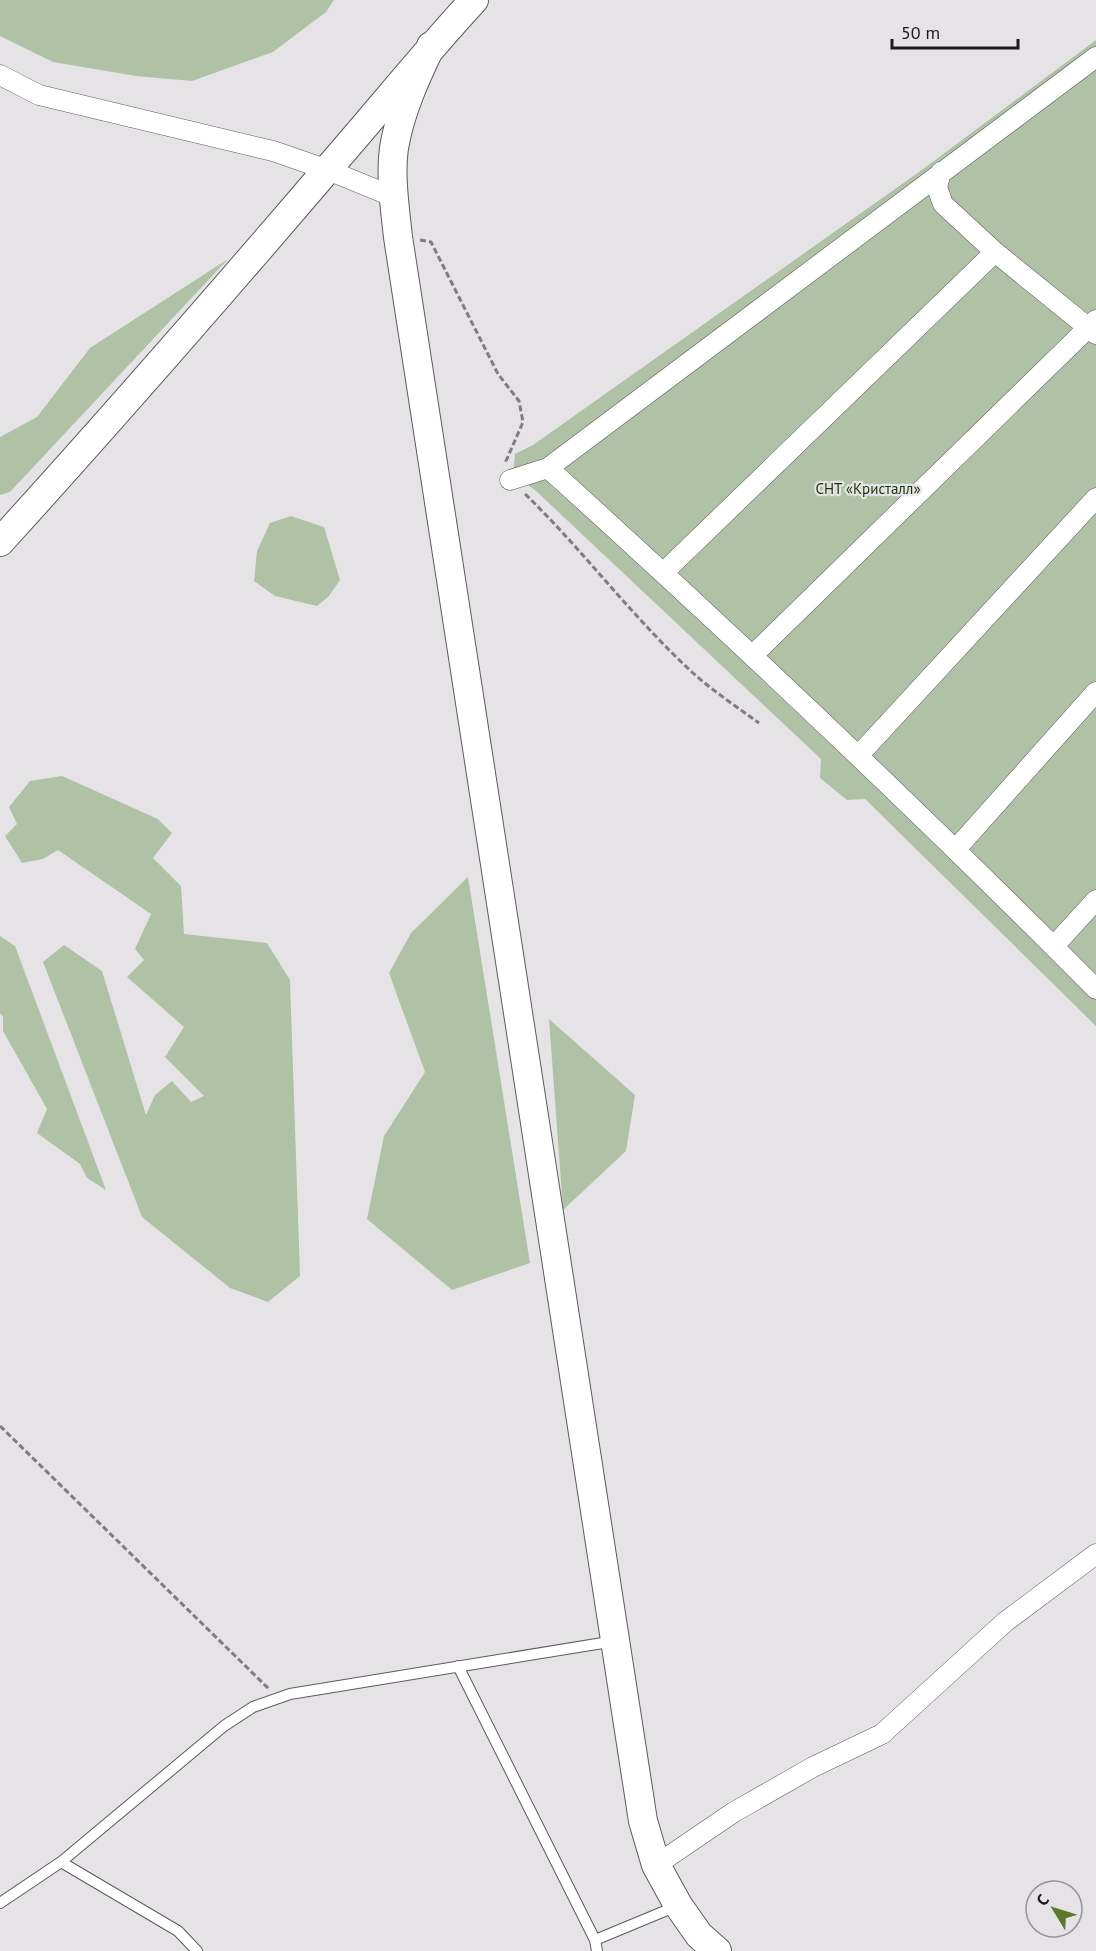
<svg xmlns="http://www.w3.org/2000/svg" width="1096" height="1951" viewBox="0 0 1096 1951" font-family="'PT Sans',sans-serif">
  <rect width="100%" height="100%" fill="#e6e3e7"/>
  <!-- green -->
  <path fill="#b0c2a6" d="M0,0h334l-8,12 -53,40 -81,29 -56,-5 -83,-14 -53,-26z
    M1096,40v986l-231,-227 -18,1 -27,-22 1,-19 -286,-269 -22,-15 2,-21 18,-9 386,-273z
    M228,259l-218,233 -10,3v-58l37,-20 53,-69z
    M291,516l33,11 16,53 -11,16 -12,10 -42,-10 -21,-15 3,-30 13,-28z
    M62,776l96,43 14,14 -19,25 28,28 3,48 83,9 23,37 10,296 -32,26 -38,-14 -88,-71 -99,-255 21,-17 38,26 44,144 9,-20 17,-14 19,21 13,-6 -39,-39 19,-30 -57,-50 17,-17 -9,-11 16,-35 -93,-64 -15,9 -21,4 -17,-27 12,-12 -8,-17 21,-26z
    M468,877l62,386 -78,27 -85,-71 17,-83 41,-64 -36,-99 22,-40z
    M0,936l15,10 91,244 -19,-12 -7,-14 -43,-31 10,-24 -44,-78v-14l-3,-4z
    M549,1019l86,76 -9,56 -63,59z"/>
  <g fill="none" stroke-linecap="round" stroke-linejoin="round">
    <!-- lane casing -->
    <g stroke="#5c5a5d" stroke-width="12">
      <path id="lane" d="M458,1666l137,274 2,11
        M61,1862l117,69 19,20
        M0,1903l61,-41 163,-136 29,-19 37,-13 325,-53
        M595,1940l82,-34"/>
    </g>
    <!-- street casing -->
    <g stroke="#5c5a5d" stroke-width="21">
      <path id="street" d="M0,75l39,20 234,56 55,19 66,27
        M941,172l-4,15 6,17 52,48 101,82
        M548,468c187,169 370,342 548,521
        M510,480l38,-12 548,-411
        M663,573l332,-321
        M753,655l343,-335
        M858,756l238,-258
        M956,849l140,-157
        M1054,946l42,-46
        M656,1865l78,-53 79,-45 69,-33 123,-112 91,-68"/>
    </g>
    <!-- secondary casing -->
    <g stroke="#5c5a5d" stroke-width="30">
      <path id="secondary" d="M431,46c-16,33 -31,66 -37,102 -4,27 1,61 4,89l245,1584 13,44 22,40 21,30 18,16
        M0,542c111,-122 219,-246 326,-371 50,-57 97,-116 148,-171"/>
    </g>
    <!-- path -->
    <path stroke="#7f7d80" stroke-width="3" stroke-dasharray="6 3" stroke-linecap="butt" d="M420,240l11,2 67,132 21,27 4,21 -17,39 1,3
      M525,494c59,57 107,123 168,179 20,18 44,34 66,50
      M0,1426l269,263"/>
    <!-- lane -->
    <use href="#lane" stroke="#fff" stroke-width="10"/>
    <!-- street -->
    <use href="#street" stroke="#fff" stroke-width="20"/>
    <!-- secondary -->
    <use href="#secondary" stroke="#fff" stroke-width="28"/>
  </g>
  <g text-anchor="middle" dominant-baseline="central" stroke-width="4.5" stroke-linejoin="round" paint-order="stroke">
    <!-- park labels -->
    <g font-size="15" fill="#1a3306" stroke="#e6e3e7">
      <text x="868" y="488">СНТ «Кристалл»</text>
    </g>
  </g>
  <!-- north arrow -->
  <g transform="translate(1054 1909) rotate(308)"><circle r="28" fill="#e6e3e7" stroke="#959396" stroke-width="1.5"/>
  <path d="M0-4.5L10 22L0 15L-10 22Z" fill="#5c782b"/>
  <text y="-9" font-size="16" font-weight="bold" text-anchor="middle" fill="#1c1b1c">С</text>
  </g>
  <!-- scale -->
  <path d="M892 39v9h126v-9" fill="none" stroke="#1c1b1c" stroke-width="3"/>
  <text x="901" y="39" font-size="18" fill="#1c1b1c" stroke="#e6e3e7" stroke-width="4.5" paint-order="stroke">50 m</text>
</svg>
